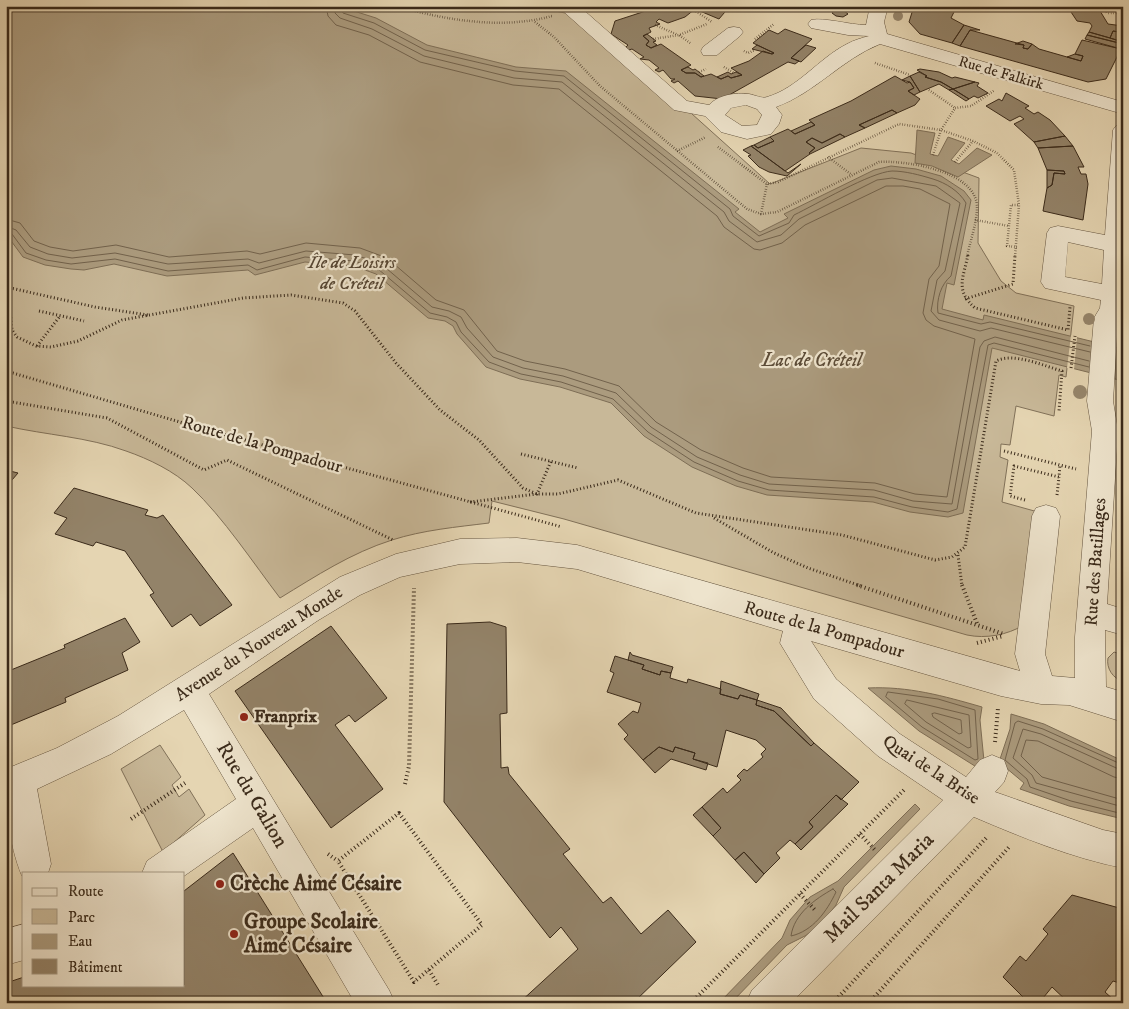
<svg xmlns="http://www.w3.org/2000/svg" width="1129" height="1009" viewBox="0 0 1129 1009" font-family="'IM FELL DW Pica',serif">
  <rect width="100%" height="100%" fill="#e5d5b2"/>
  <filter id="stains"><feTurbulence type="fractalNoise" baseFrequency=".004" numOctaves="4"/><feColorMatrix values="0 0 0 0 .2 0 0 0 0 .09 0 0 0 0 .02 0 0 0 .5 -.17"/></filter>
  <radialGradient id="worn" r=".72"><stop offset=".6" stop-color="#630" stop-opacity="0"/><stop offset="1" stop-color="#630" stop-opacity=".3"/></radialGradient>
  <!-- green -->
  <path fill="#c8b898" stroke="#817159" d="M6,6h526l52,11 186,167 91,-36 50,5 68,25 -1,65 23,38 15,12 58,13 -8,71 -7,-2 -5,41 -38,-10 -6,39 -9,-1 -1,13 8,3 -6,42 36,10 -14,113c-17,10 -38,14 -57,10l-403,-116 -72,-18 -3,22c-32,4 -66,7 -97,17 -41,13 -76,36 -112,58 -26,-34 -57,-81 -88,-110 -18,-17 -43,-29 -66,-37 -38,-14 -80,-16 -120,-25z
    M1114,652l9,3v26c-10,-2 -17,-13 -15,-23z
    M160,745l21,32 -9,8 7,12 10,-8 16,26 -42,37 -42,-83z"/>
  <!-- water -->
  <path fill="#ab9b7e" stroke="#7e6e56" d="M6,6h332l38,12 51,27 89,22 50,4 173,138 -4,3 25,20 28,-14 -4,-4 90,-44 17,-4 25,3 25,7 23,15 7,9 -17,85 -7,-2 -5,26 41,11 1,-5 139,34v32l-131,-33 -29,165 -15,4 -38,-5 -37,-10 -106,-7 -31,-9 -44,-19 -48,-31 -33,-33 -51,-16 -40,-8 -34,-12 -29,-33 -4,-8 -8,-5 -17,-3 -52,-44 -22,-8 -49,-4 -50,13 -7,-5 -81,6 -53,-12 -30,6 -13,-1 -26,-4 -22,-8 -17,-23z
    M917,130l18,3 -5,21 8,2 10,-19 17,6 -14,17 8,4 18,-16 15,7 -34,22 -26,-11 -17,-3z
    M868,688c40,-2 76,8 114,19l-2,13 4,41 -6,7 -59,-37z
    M1011,714l33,10 79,37v58l-54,-13 -49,-17 4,-6 -25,-21 11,-33z
    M915,804l5,5 -76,78 -8,18 -15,19 -16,12 -18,9 -56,58h-12l63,-65 8,-18 20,-23 28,-16z"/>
  <!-- pier -->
  <path fill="#e5d5b2" d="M1071,335l6,2 -3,33 -7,-2z"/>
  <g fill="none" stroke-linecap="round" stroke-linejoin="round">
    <!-- shore -->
    <path stroke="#72624c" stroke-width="1" d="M334,6l1,7 5,5 32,11 52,27 90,22 48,4 162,130 5,9 28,21 24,-7 18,-16 78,-39 15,-2 44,8 24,17 -15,68 -8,9 -6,31 8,9 41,11 11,-3 99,24
      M340,6l3,7 31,10 51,27 90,21 49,5 166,133 3,7 26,20 30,-13 5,-8c21,-10 77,-43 98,-44 13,0 28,4 41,8 13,4 26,12 33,24l-15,73c-10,8 -15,24 -13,37l43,11 9,-2 100,24
      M6,219l14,4 14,18 16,6 23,4 43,-6 53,12 78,-6 13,3 46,-11 54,5 27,10 49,42 28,10 33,41 28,10 40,8 54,17 37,36 45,28 42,18 28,9 104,6 40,11 32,3 28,-158 -41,-13 -8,-6 -3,-7 6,-34 10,-13 11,-62 -30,-15 -17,-3h-17l-81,39 -23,18 -22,7 -6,-1 -30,-22 -7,-11 -158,-127 -46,-4 -93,-23 -51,-27 -33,-10 -8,-9 -2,-10
      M6,226l10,4 14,17 18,7 24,4 43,-5 53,11 80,-5 11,4 47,-12 49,4 25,8 52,44 17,4 12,6 6,11 26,29 30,11 40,8 53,17 35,34 46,30 43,18 29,9 105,6 39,11 39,3 28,-157 4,-6 11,-4 94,24
      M6,232l6,2 14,19 20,7 25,4 44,-5 53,12 80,-6 9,5 48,-13 49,4 24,8 52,44 17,4 9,5 5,10 28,30 32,12 40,8 52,17 35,33 46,30 44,19 31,9 105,7 38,10 36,5 9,-3 31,-164 6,-2 95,24
      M888,692l50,7 37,11 3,49 -3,1 -53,-33 -36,-30z
      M907,700l62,15 2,32 -3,1 -42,-26 -21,-18z
      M935,713l26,7 1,13 -3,1 -26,-17 -1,-3z
      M1123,765l-80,-36 -25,-8 -3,2 -10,37 22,19 3,8 41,14 52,13
      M1123,771l-82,-37 -18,-5 -10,29 19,17 4,8 87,24
      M1123,779l-9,-2 -76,-36 -12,-1 -5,16 21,21 81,23
      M833,889l3,3c-9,19 -23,39 -45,44 3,-22 24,-37 42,-47z"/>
  </g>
  <!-- building -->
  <path fill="#938369" stroke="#3a2a1a" d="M661,6h69l-11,13 -24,-10 -10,8 -17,6 -9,-4 -3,3 4,2 -11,4 2,4 -8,4 6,5 -3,4 5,3 10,-4 30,21 -10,5 5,3h9l6,4 10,-3 10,5 7,-3 3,2 11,-3 -11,-7 18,-7 14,-10 9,3 2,-1 -21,-10 16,-13 9,4 7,-5 27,10 -21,19 8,3 -4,3 -7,-2 -66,37 -27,-3 -17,-15 -4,2 -3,-2 4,-2h-4l-8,-9 -4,2 -4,-2 4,-2 -10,-8 -9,-1 4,-2 -12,-8 -3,1 -3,-3 2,-2 -17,-11 4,-13z
    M914,6h43l-6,12 13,7 -12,18 -32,-9 -11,-12z
    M1067,6h30l11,18 15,2 -4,6 -6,-1 -3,7 -21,-6 3,-6 -2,-3 -13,-2z
    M835,9l8,1 5,4 -5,3 -7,-1 -4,-3z
    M964,25l16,5h-10l-10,16 -8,-3z
    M1123,26v16l-13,-4 3,-7 6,1z
    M970,30l54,15 -1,3 5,1 4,-5 7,5 42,12 2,-5 -8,-2 7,-14 39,9 -15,30 -18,3 -128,-36z
    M1089,32l21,6 10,3 -1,2 -32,-8z
    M647,34l9,7 -3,1 4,3 -6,3 -5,-3 3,-4 -6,-5z
    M1087,35l32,8 1,-2 3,4 -2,4 -36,-10z
    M1023,41l9,3 -4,5 -5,-1 1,-3 -9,-1z
    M757,45l17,8 -2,1 -20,-5z
    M806,45l10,3 -15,14 -10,-4z
    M1075,54l8,2 -2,5 -14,-4z
    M688,67l5,3 2,-1 9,7 -3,1 -6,-4h-9l-5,-3z
    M920,69l19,3 13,6 3,-1 20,5 -22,7 -12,-7 -16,-5 2,-1 -10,-6z
    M728,72l3,2 5,-2 6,3 -11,3 -3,-2 -7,3 -4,-2z
    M919,72l8,4 -2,1 16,5 12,7 -4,1 -10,-6 -19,8 -10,-16z
    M895,76l12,7 3,-1 4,6 -6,3 12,8 -5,6 -18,8 -5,-3 -33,15 6,3 -20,9 -5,-3 -18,9 -10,-5 -6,4 9,6 -6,5 1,1 -25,17 -34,-25 3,-1 4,3 16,-7 -4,-4 18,-8 7,5 20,-9 -6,-5 42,-19z
    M910,76l10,16 -6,3 -6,-4 6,-3 -4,-6 -8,-2z
    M975,82l4,1 -2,3 11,7 -10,5 -4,-2 -5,3 -16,-10z
    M953,89l16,10 -3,2 -17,-11z
    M1006,93l23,13 -4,2 9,6 4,-2 12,8 15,16 -31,6 -20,-18 10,-5 -4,-3 -10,5 -24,-15 13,-7 3,2z
    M892,110l5,3 -32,15 -6,-3z
    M811,122l4,3 -20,9 -4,-3z
    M840,134l5,3 -35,17 -1,-1 6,-5 -9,-6 6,-4 10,5z
    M1065,136l8,10 -35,2 -4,-6z
    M770,137l4,4 -16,7 -4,-3z
    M751,146l37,27 13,-9 -14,12 -18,-4 -10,-5 -11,-11 3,-1 -8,-5z
    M1073,146l11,21h-6l3,7h5l2,10 -5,36 -40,-9 4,-23 5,-3 2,-12 11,1 -1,-3 -17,-1 -9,-22z
    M1047,170l17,1 1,3 -11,-1 -2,12 -5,3z
    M6,470l12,3 -12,14z
    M74,488l74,22 -3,5 12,3 6,-3 69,90 -32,21 -9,-12 -19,13 -22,-32 4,-2 -29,-42 -29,-9 -3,4 -38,-12 12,-16 -13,-5z
    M125,618l15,24 -18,11 6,17 -63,28 1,4 -60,25v-55l59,-24 -1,-3z
    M490,622l16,5 1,86 -7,1 1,54 7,-1 1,7 61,75 -7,5 40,49 8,-6 30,37 27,-24 28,32 -63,61h-114l59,-54 -17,-22 -11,11 -106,-136 3,-178z
    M331,626l56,72 -32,24 -6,-7 -14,10 48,64 -52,39 -96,-137z
    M630,652l2,3 41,12 -2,6 -10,-2 -1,4 -18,-6 2,-4 -16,-5z
    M615,656l29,9 -2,4 18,6 1,-4 10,2 -1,5 17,5 1,-4 33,10 -1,5 18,5 2,-4 17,5 -1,5 18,6 37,35 3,-3 45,39 -18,18 -5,-5 -27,27 4,5 -18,17 -5,-4 -14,13 4,5 -16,16 -20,-22 -9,8 -22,-24 8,-8 -19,-21 21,-19 4,5 14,-13 -4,-4 7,-7 3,2 16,-14 -2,-3 5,-5 -10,-9 -30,-10 -9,37 -24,-8 2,-6 -20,-6 -2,5 -14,-5 -16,13 -19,-21 4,-4 -10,-11 15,-13 5,2 3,-10 -34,-11 7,-19 -4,-2z
    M721,681l38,13 -2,6 -17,-5 -2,4 -18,-5z
    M757,700l24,8 33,35 -3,3 -37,-35 -18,-6z
    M659,747l14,5 2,-5 20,6 -2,6 15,4 -2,7 -35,-11 -16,14 -12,-13z
    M836,795l12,9 -47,46 -6,-6 18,-17 -4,-5z
    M702,807l19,21 -8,8 -20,-21z
    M744,852l20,22 -8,9 -21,-23z
    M233,853l94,150h-321v-20l18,-6v8h160v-94z
    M1072,895l51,14v75l-10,-3 -8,11 10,9 -1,2h-45l-17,-16 -13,16h-10l-26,-26 17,-21 6,5 22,-27 -5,-5z"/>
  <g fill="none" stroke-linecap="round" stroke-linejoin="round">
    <!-- minor casing -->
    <g stroke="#655540" stroke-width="1">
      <path id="minor" d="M562,6h17l108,95 22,4c9,-10 27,-13 40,-11 6,1 13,5 18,3 31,-9 52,-39 80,-53 7,-4 15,-6 22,-8l-21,-1 -37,-7 -3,-4 3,-4c13,-3 39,5 55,5l4,-19h18l-4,16 3,12 236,68v12l-243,-70c-38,15 -65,49 -104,63l6,8 -3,9 -8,10 -24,5 -26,-7 -16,-16 -31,-6 -110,-98zM746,105l11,4 5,6 -5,10 -15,1 -17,-11 6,-7z
        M734,27l6,1 3,4 -3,4 -23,19h-14l-2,-4 2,-4 25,-19z
        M1123,124v187l-5,8 -5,82 5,30 -11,173 16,5v26l-18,-5v7l1,50 17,5v30l-54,-17 -28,-1 -40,-8 -190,-55 25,38 64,55 66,43 14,-17 12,-5 12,5 4,11 -4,11 -9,10 108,38 20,4v34c-51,-10 -102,-31 -149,-51l-183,186h-45l6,-13 191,-190 -65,-44 -64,-57 -34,-56 3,-12 -206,-62 -60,-7 -57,2 -60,13 -40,18 -43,26 -108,73 180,296 6,13h-40l-102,-175 -69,48v-3h-42l5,-12 89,-62 -52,-89 -73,44 -74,35 14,75 -3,9h-24v4l-2,-1c-14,-33 -16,-72 -16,-107l51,-21 61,-32 222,-139 56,-23 64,-15 57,-1 60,7 443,126 -5,-17 17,-138 4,-8 10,-3 10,3 4,8 -15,138 7,22 23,2v-41l17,-206 -5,-30 7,-83 6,-10 1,-8 -56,-12 -4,-6 6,-49 3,-5 8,-2 47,9 8,-105 3,-4zM1068,242l36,8 -2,34 -37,-7z
        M24,924v36l-18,5v-36z"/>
    </g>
    <!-- path-far2 -->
    <path stroke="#3a2a1a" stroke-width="2.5" stroke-dasharray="0.5 2" stroke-linecap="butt" d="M396,6c49,14 106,24 156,10
      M1102,6l5,7h16
      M694,10l18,12
      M535,22l19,15 46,49 147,123 14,5 16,-2 102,-50c26,-2 98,9 98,45 0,16 -7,34 -10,50
      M655,25l23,10
      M653,39l26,-4
      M755,39l19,-15
      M690,43l-11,-8 28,-11
      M744,51l4,2 7,-3
      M875,63l35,12
      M724,67l10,6
      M699,72l7,-3
      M929,90l26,18
      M718,147l49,37 11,-2 121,-58 42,6 32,11 24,12 17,17 5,35 -4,52
      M677,151l29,-14
      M933,155l8,-25 14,-22 16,-2 24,-16
      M828,157l24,18
      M955,162l18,-21
      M761,214l6,-30
      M975,220l34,6
      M1017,247l-10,-1 4,-41h8"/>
    <!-- path-far1 -->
    <path stroke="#3a2a1a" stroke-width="3" stroke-dasharray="1 2.5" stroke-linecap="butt" d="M968,255c-5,24 -13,35 7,53l93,22 2,-23
      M6,287l89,20 53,8
      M965,299l48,-15 2,-29
      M6,301l4,8 2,21 5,7 19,9 15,1 27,-6 44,-21 121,-22 48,-3 52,8 12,8 41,52 44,47 39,30 44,48 14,6h21l60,-14 78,33 146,22 93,25 17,-3 13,-10 31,-186c18,-9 48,5 66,10l-3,40
      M39,311l45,10
      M37,346l23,-30
      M1071,368l4,-32
      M6,371l184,54 372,102
      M6,401l101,17 97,52 23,-10 166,80
      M1004,451l72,18
      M521,454l57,14
      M1057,495l2,-18
      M1025,500l-15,-4 4,-30 45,11 1,-12
      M470,502l67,-8 14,-33
      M714,518l60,35 34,15 53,18
      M958,555l4,31"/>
    <!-- path -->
    <path stroke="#3a2a1a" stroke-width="4" stroke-dasharray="1 3" stroke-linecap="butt" d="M857,585l147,49
      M962,585l16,41
      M977,643l26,-7
      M995,742l3,-34
      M405,784l4,-18 5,-178
      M399,813l83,112 -68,57 -76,-121z
      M131,819l54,-36
      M860,834l15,16
      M328,854l10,7
      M800,894l15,16
      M429,970l9,15
      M691,1003l214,-214
      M833,1003l154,-166
      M869,1003l141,-157"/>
    <!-- minor -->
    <use href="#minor" fill="#eee4cd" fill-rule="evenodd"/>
  </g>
  <!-- trees -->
  <g fill="#96866c">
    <circle cx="898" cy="16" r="5"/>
    <circle cx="1089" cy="319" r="6"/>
    <circle cx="1080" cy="392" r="7"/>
  </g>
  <!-- markers -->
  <g fill="#8f2418" stroke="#eee4cd" stroke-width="2">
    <circle cx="244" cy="717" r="5"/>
    <circle cx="220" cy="884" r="5"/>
    <circle cx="234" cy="934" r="5"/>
  </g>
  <g text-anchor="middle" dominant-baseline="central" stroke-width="4.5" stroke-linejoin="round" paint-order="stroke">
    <!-- far-street labels -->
    <g font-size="15" fill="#3a2a1a" stroke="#eee4cd">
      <text transform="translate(1001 73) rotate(16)">Rue de Falkirk</text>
    </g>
    <!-- park labels -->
    <g font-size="18" font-style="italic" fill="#564633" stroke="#eee4cd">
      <text x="352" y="263">Île de Loisirs<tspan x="352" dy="21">de Créteil</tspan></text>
    </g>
    <!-- street labels -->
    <g font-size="18" fill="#3a2a1a" stroke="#eee4cd">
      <text transform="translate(262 445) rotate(16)">Route de la Pompadour</text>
      <text transform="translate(1096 562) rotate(-86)">Rue des Batillages</text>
      <text transform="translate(824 630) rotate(16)">Route de la Pompadour</text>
      <text transform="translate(259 644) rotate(-33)">Avenue du Nouveau Monde</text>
      <text transform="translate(931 770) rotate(33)">Quai de la Brise</text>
    </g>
    <!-- poi labels -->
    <g font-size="18" font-weight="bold" fill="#3a2a1a" stroke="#eee4cd" text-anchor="start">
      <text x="254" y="717">Franprix</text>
    </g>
    <!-- water labels -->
    <g font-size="19" font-style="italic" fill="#5c4c38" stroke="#eee4cd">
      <text x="812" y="360">Lac de Créteil</text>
    </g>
    <!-- near-street labels -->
    <g font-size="21" fill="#3a2a1a" stroke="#eee4cd">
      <text transform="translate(252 795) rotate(59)">Rue du Galion</text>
      <text transform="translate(879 888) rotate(-45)">Mail Santa Maria</text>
    </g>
    <!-- near-poi labels -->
    <g font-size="21" font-weight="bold" fill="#3a2a1a" stroke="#eee4cd" text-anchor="start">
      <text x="230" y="884">Crèche Aimé Césaire</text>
      <text x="244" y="922">Groupe Scolaire<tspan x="244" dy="24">Aimé Césaire</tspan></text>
    </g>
  </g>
  <!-- margin -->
  <rect width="1129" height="1009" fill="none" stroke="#e5d5b2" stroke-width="25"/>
  <rect x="8" y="8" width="1114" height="994" fill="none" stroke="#3a2a1a" stroke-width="2.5"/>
  <rect x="12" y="12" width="1104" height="984" fill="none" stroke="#3a2a1a"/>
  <!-- legend -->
  <rect x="22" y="872" width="162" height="115" fill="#eee4cd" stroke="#a69a85"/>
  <rect x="32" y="888" width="25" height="8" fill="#eee4cd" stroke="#a69a85"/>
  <text x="68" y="896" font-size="15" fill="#3a2a1a">Route</text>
  <rect x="32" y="909" width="25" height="15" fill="#c8b898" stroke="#a69a85"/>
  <text x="68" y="922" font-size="15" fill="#3a2a1a">Parc</text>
  <rect x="32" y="934" width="25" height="15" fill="#ab9b7e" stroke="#a69a85"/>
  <text x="68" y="946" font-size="15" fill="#3a2a1a">Eau</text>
  <rect x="32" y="959" width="25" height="15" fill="#938369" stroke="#a69a85"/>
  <text x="68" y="972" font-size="15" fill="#3a2a1a">Bâtiment</text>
  <rect width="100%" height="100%" filter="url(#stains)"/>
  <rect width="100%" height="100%" fill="url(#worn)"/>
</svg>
